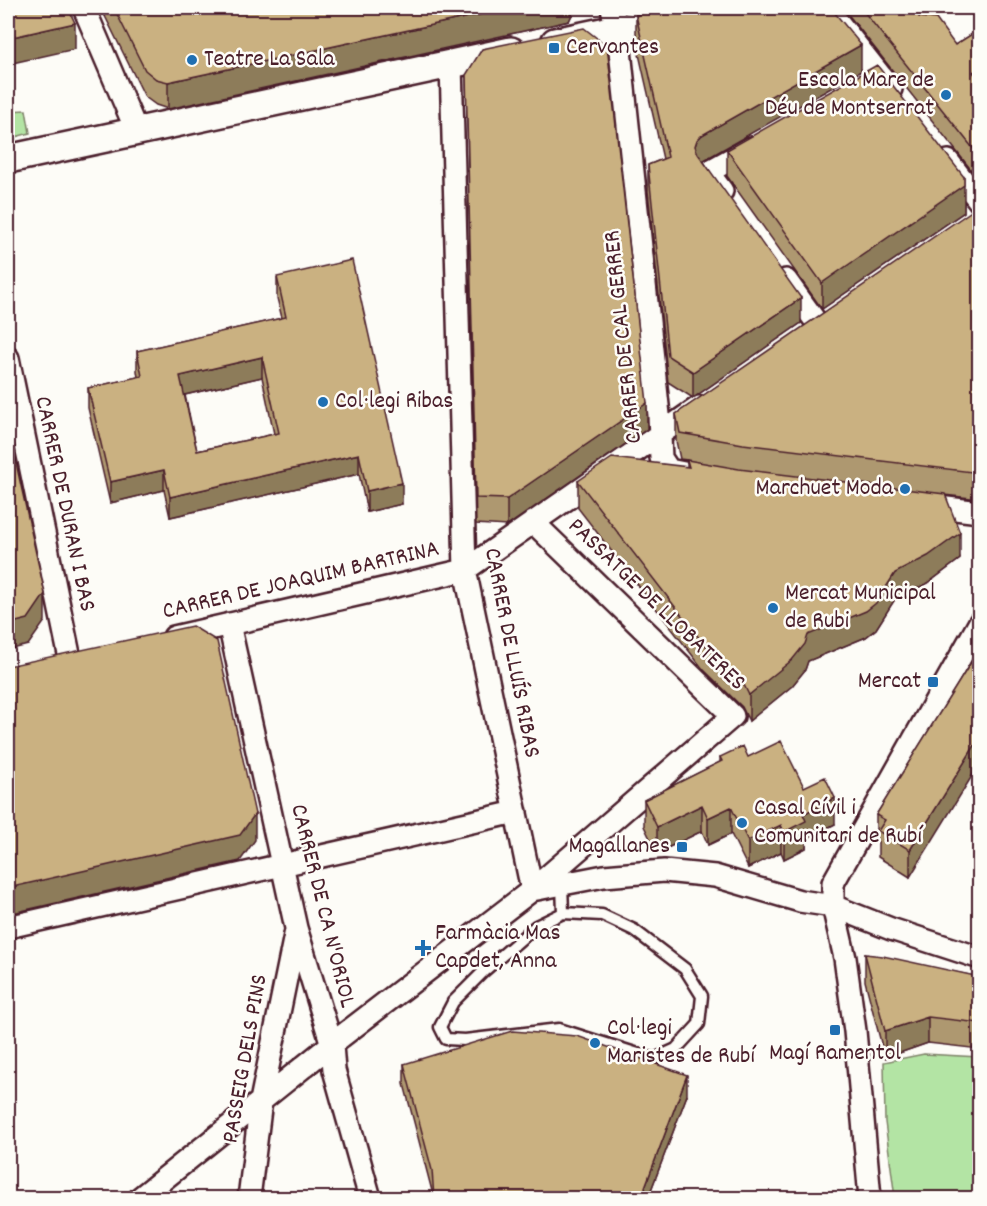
<svg xmlns="http://www.w3.org/2000/svg" width="987" height="1206" viewBox="0 0 987 1206" font-family="Dekko,sans-serif">
  <rect width="100%" height="100%" fill="#fdfcf7"/>
  <filter id="ink" filterUnits="userSpaceOnUse"><feTurbulence type="fractalNoise" baseFrequency=".0167" numOctaves="2"/><feDisplacementMap in="SourceGraphic" scale="12" xChannelSelector="R" yChannelSelector="G"/><feConvolveMatrix kernelMatrix="1 2 1 2 8 2 1 2 1" color-interpolation-filters="sRGB"/></filter>
  <g filter="url(#ink)">
    <!-- green -->
    <path fill="#b3e4a4" stroke="#7e8268" stroke-width="1.5" d="M26,110l4,23 -22,6v-28z
      M924,1054l55,3v141h-84l-10,-76 -1,-60z"/>
    <g fill="none" stroke-linecap="round" stroke-linejoin="round">
      <!-- service casing -->
      <g stroke="#4a1f2b" stroke-width="15">
        <path id="service" d="M562,884l1,29 -27,13 -52,45 -31,31 -13,25 6,12 19,1 94,-11 95,30 22,-10 23,-25 3,-28 -17,-27 -51,-39 -32,-15 -39,-2"/>
      </g>
      <!-- minor casing -->
      <g stroke="#4a1f2b" stroke-width="26">
        <path id="minor" d="M84,8l53,124
          M612,8l7,33 40,374 2,43 8,12 20,4
          M827,8l64,81
          M451,64l14,506 67,320
          M948,161l32,41
          M722,191l-14,-19 43,-24
          M786,280l33,46
          M8,358l62,301
          M922,505l58,7
          M229,624l67,304 36,117 2,25 36,128
          M174,637l291,-67 234,-163
          M532,890l72,-14 60,-5 51,5 85,25 33,5 58,23 89,29
          M8,927l508,-115
          M140,1198l202,-162 190,-146 201,-174 -200,-194
          M249,1198l12,-97 35,-171
          M870,1198l-15,-167 -10,-73 -12,-52v-23l147,-261"/>
      </g>
      <!-- tertiary casing -->
      <g stroke="#4a1f2b" stroke-width="32">
        <path id="tertiary" d="M555,42l160,-34
          M8,159l503,-108"/>
      </g>
      <!-- service -->
      <use href="#service" stroke="#fdfcf7" stroke-width="10"/>
      <!-- minor -->
      <use href="#minor" stroke="#fdfcf7" stroke-width="21"/>
      <!-- tertiary -->
      <use href="#tertiary" stroke="#fdfcf7" stroke-width="27"/>
    </g>
    <!-- wall -->
    <path fill="#ae986f" stroke="#4a1f2b" stroke-width="1.5" fill-rule="evenodd" d="M101,8h474l-6,13 -401,88 -12,-4 -11,-8z
      M843,8h70l6,9 36,28 25,-16v152z
      M636,15l225,56 -158,89 98,163 -108,75 -25,-16 -20,-191v-26l15,-6 -27,-118z
      M466,75l181,354 -140,97 -31,-2z
      M727,150l237,53v9l-142,97 -95,-133z
      M980,210v289l-35,-4 15,64 -32,24 -33,16 -19,30 -10,8 -58,24 -3,9 -13,16 -43,35 -7,-14 -39,-38 -125,-161v-27l109,-14v-7l-7,-1 -4,-18v-27z
      M277,277l125,227 -35,8 -8,-38 -189,43 -6,-27 -54,13 -22,-95v-20l50,-11 -1,-6v-20l145,-33 -5,-20zM262,377l12,57 -77,17 -12,-56z
      M980,648l-70,229 -32,-20v-15l-2,-1v-26z
      M720,757l84,30 31,37 -29,15v9l-22,11 -3,-7 -33,16 -17,-34 -23,11 -6,-14 -45,22 -13,-27v-26l76,-38z
      M865,954l115,23v72l-52,-6 -43,15 -20,-77z
      M404,1064l283,31 -39,103h-215l-1,-7 -28,-107z"/>
    <!-- shaded-wall -->
    <path fill="#8d7c5a" stroke="#4a1f2b" stroke-width="1.5" d="M510,8h65l-6,13 -401,88v-27z
      M75,23v26l-67,15v-26z
      M861,45v26l-159,90 -5,4 -2,-19 2,-6 5,-5z
      M980,68v23l-7,-19z
      M964,177v35l-142,97v-26z
      M801,298v25l-108,75v-26z
      M262,357v20l-82,19v-20z
      M647,403v26l-140,97v-27z
      M359,454v20l-189,43v-20z
      M164,470v20l-54,13v-21z
      M402,483v21l-35,8v-21z
      M960,533v26l-32,24 -33,16 -19,30 -10,8 -58,24 -3,9 -13,16 -43,35v-26l59,-60 87,-62z
      M45,594v27l-17,24 -20,5v-26z
      M980,737v26l-70,114v-27z
      M835,798v26l-29,15v9l-22,11v-27l19,-18z
      M702,805v26l-45,22v-26z
      M731,807v27l-23,11v-27z
      M255,814v26l-15,21 -232,53v-26z
      M781,825v27l-33,16v-27z
      M928,1017v26l-43,15v-27z
      M687,1075v20l-39,103h-3v-11z"/>
    <!-- building -->
    <path fill="#cab181" stroke="#4a1f2b" stroke-width="1.5" fill-rule="evenodd" d="M8,8h60l7,15 -67,15z
      M114,8h396l-342,74 -12,-3 -11,-9z
      M670,8h161l30,37 -159,90 -5,5 -2,6 3,8 103,144 -108,74 -25,-16 -20,-191 20,-8 -32,-142z
      M861,8h52l6,9 17,2 19,26 25,-16v39l-7,4 7,9v76z
      M584,28l23,18 40,357 -140,96 -31,-1 -10,-423 16,-26z
      M877,65l87,112v8l-142,98 -95,-133z
      M973,210h7v263l-237,-29 -63,-11 -4,-19z
      M352,260l50,223 -35,8 -8,-37 -189,43 -6,-27 -54,12 -22,-94 54,-12 -5,-25 149,-34 -9,-40zM262,357l17,76 -82,18 -17,-75z
      M8,427l37,167 -17,25 -20,5z
      M612,458l77,9 -2,-7 52,9 206,25 15,39 -32,23 -33,17 -19,30 -10,8 -58,24 -3,9 -13,16 -43,35 -7,-14 -39,-38 -125,-162z
      M192,626l25,15 38,173 -15,21 -232,53v-222z
      M980,648v89l-70,113 -32,-19 7,-11 -9,-5z
      M781,741l23,46 21,-10 10,21 -32,16 3,7 -22,11 -3,-7 -33,16 -17,-34 -23,11 -6,-13 -45,22 -13,-27 78,-39 -2,-4 23,-11 5,11z
      M865,954l18,2 97,21v46l-52,-6 -43,14z
      M512,1031l65,5 110,39 -42,112 2,11h-213l-2,-28 -28,-106z"/>
  </g>
  <!-- markers -->
  <g fill="#1f6fb2" stroke="#fdfcf7" stroke-width="2">
    <rect x="548" y="42" width="12" height="12" rx="3"/>
    <circle cx="192" cy="60" r="6"/>
    <circle cx="946" cy="95" r="6"/>
    <circle cx="323" cy="402" r="6"/>
    <circle cx="905" cy="489" r="6"/>
    <circle cx="773" cy="608" r="6"/>
    <rect x="927" y="676" width="12" height="12" rx="3"/>
    <circle cx="742" cy="823" r="6"/>
    <rect x="676" y="841" width="12" height="12" rx="3"/>
    <path d="M420 939h6v6h6v6h-6v6h-6v-6h-6v-6h6z"/>
    <rect x="829" y="1024" width="12" height="12" rx="3"/>
    <circle cx="595" cy="1043" r="6"/>
  </g>
  <g text-anchor="middle" dominant-baseline="central" stroke-width="5" stroke-linejoin="round" paint-order="stroke">
    <!-- poi labels -->
    <g font-size="24" fill="#4a1f2b" stroke="#fdfcf7" text-anchor="start">
      <text x="566" y="48">Cervantes</text>
      <text x="204" y="60">Teatre La Sala</text>
      <text x="934" y="81" text-anchor="end">Escola Mare de<tspan x="934" dy="28">Déu de Montserrat</tspan></text>
      <text x="335" y="402">Col·legi Ribas</text>
      <text x="893" y="489" text-anchor="end">Marchuet Moda</text>
      <text x="785" y="594">Mercat Municipal<tspan x="785" dy="28">de Rubi</tspan></text>
      <text x="921" y="682" text-anchor="end">Mercat</text>
      <text x="754" y="809">Casal Cívil i<tspan x="754" dy="28">Comunitari de Rubí</tspan></text>
      <text x="670" y="847" text-anchor="end">Magallanes</text>
      <text x="435" y="934">Farmàcia Mas<tspan x="435" dy="28">Capdet, Anna</tspan></text>
      <text x="607" y="1029">Col·legi<tspan x="607" dy="28">Maristes de Rubí</tspan></text>
      <text x="835" y="1054" text-anchor="middle">Magí Ramentol</text>
    </g>
    <!-- street labels -->
    <g font-size="24" fill="#4a1f2b" stroke="#fdfcf7">
      <text transform="translate(624 337) rotate(-96)">CARRER DE CAL GERRER</text>
      <text transform="translate(64 504) rotate(78)">CARRER DE DURAN I BAS</text>
      <text transform="translate(301 581) rotate(-13)">CARRER DE JOAQUIM BARTRINA</text>
      <text transform="translate(656 605) rotate(44)">PASSATGE DE LLOBATERES</text>
      <text transform="translate(511 653) rotate(79)">CARRER DE LLUÍS RIBAS</text>
      <text transform="translate(322 906) rotate(76)">CARRER DE CA N'ORIOL</text>
      <text transform="translate(246 1059) rotate(-80)">PASSEIG DELS PINS</text>
    </g>
  </g>
  <!-- margin -->
  <rect width="987" height="1206" fill="none" stroke="#fdfcf7" stroke-width="30"/>
  <rect x="15" y="15" width="957" height="1176" fill="none" stroke="#4a1f2b" stroke-width="2" filter="url(#ink)"/>
</svg>
